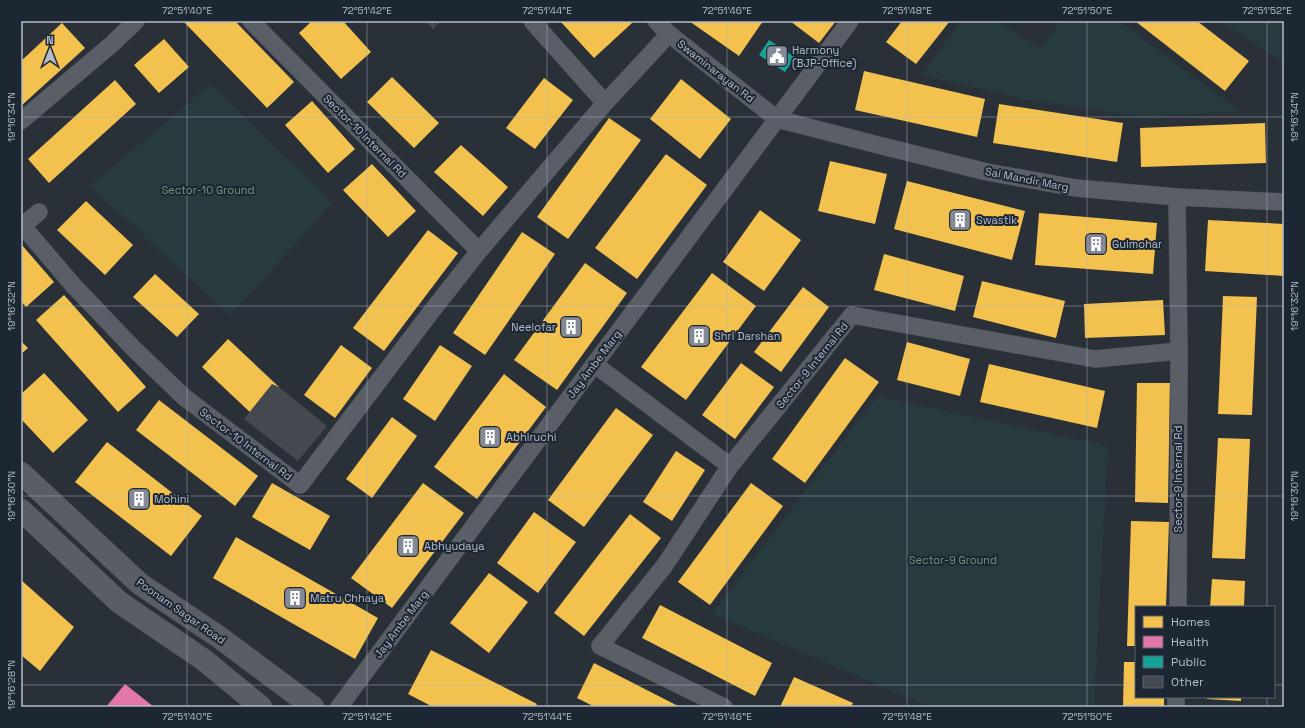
<svg xmlns="http://www.w3.org/2000/svg" width="1305" height="728" viewBox="0 0 1305 728" font-family="'Space Grotesk',sans-serif">
  <rect width="100%" height="100%" fill="#2a3038"/>
  <!-- green -->
  <path fill="#273a3e" d="M961,21h36l44,28 19,-28h59l121,90 -98,6 -116,-17 -105,-25z
    M1220,21h64v42z
    M211,84l122,119 -103,113 -140,-130z
    M877,396l231,50 -14,261h-165l-217,-93z"/>
  <!-- homes -->
  <path fill="#f2c14e" d="M183,21h52l59,61 -27,26z
    M312,21h31l28,31 -30,27 -42,-46z
    M560,21h70l2,2 -38,35z
    M689,21h74l-24,35z
    M790,21h46l-17,22z
    M902,21h48l-34,43 -30,-22z
    M1135,21h62l52,40 -24,30z
    M62,23l23,25 -64,58v-45z
    M164,39l25,28 -30,26 -25,-28z
    M864,71l121,28 -8,38 -122,-27z
    M392,77l47,46 -25,25 -47,-46z
    M544,78l29,22 -38,49 -29,-21z
    M681,79l50,40 -31,40 -50,-40z
    M115,80l21,24 -87,79 -21,-24z
    M312,101l43,48 -27,24 -43,-48z
    M999,104l124,19 -6,39 -124,-19z
    M609,118l32,22 -73,99 -31,-22z
    M1265,123l1,40 -125,4 -1,-39z
    M461,145l47,42 -25,29 -49,-44z
    M666,154l41,31 -70,94 -42,-31z
    M830,161l57,13 -12,50 -57,-13z
    M372,164l44,47 -28,26 -45,-47z
    M907,181l118,30 -13,49 -118,-31z
    M86,201l47,44 -28,30 -48,-45z
    M760,210l41,30 -37,51 -41,-29z
    M1039,213l118,10 -4,51 -118,-9z
    M1208,220l76,4v52l-79,-5z
    M428,230l30,23 -74,98 -31,-23z
    M522,232l33,22 -70,101 -32,-22z
    M21,244l33,38 -28,25 -5,-6z
    M884,254l80,22 -9,35 -81,-21z
    M585,263l42,30 -70,97 -43,-30z
    M712,273l44,33 -70,94 -45,-33z
    M155,274l44,40 -22,23 -44,-40z
    M982,281l83,20 -9,37 -83,-21z
    M803,287l26,20 -48,65 -27,-20z
    M64,295l82,92 -28,25 -82,-92z
    M1223,296l34,1 -5,118 -34,-1z
    M1163,300l2,35 -80,3 -1,-34z
    M228,339l51,48 -26,28 -51,-48z
    M21,341l7,7 -7,6z
    M907,342l63,17 -10,37 -63,-16z
    M341,345l31,23 -37,50 -31,-23z
    M440,345l32,21 -37,55 -32,-22z
    M845,358l34,24 -74,101 -33,-24z
    M741,363l33,24 -39,52 -33,-24z
    M989,364l116,27 -8,37 -117,-26z
    M44,373l44,47 -35,33 -32,-34v-25z
    M504,374l42,33 -69,92 -43,-32z
    M1137,383h33l-2,120 -33,-1z
    M159,400l99,76 -23,30 -99,-76z
    M616,408l37,27 -69,92 -36,-27z
    M392,417l25,19 -45,62 -26,-19z
    M1218,438l32,1 -5,120 -33,-1z
    M107,442l95,74 -31,40 -96,-74z
    M676,451l29,19 -33,51 -29,-19z
    M272,483l58,33 -20,34 -58,-33z
    M423,483l41,30 -72,95 -41,-30z
    M751,483l32,23 -73,99 -32,-23z
    M534,512l42,30 -38,51 -41,-30z
    M630,514l31,24 -77,98 -30,-23z
    M1131,521l38,1 -3,85h-30v39h-9z
    M236,537l142,81 -23,41 -142,-81z
    M489,573l39,29 -39,51 -39,-30z
    M1212,579l33,2 -1,26h-34z
    M21,580l53,47 -34,44 -19,-16z
    M660,605l112,58 -17,33 -113,-58z
    M431,650l106,54 -2,3h-102l-25,-13z
    M1124,662h12v35h28v10h-41z
    M594,663l86,44h-85l-18,-9z
    M794,677l59,26 -2,4h-71z
    M1207,697h34v4l-34,-2z"/>
  <!-- health -->
  <path fill="#e377a8" d="M125,684l29,23h-48z"/>
  <!-- public -->
  <path fill="#17a398" d="M769,40l26,17 -10,15 -26,-17z"/>
  <!-- building -->
  <path fill="#444950" d="M425,21h16l-8,8z
    M272,384l7,3 48,39 -29,35 -54,-42z"/>
  <g fill="none" stroke-linecap="round" stroke-linejoin="round">
    <!-- street casing -->
    <g stroke="#484c53" stroke-width="18">
      <path id="street" d="M251,21l228,230
        M532,21l73,82
        M656,21l13,13 108,85 105,27 105,26 89,16 101,9 107,5
        M21,121l91,-77 24,-23
        M21,224l52,61 60,63 51,49 116,88 131,-173 48,-61 126,-148 64,-69
        M22,226l17,-14
        M594,364l136,102 122,-151 243,44 84,-8 -2,-154
        M1178,607l1,-256
        M339,707l511,-686
        M724,707l-124,-61 65,-81 65,-99
        M1176,707v-10"/>
    </g>
    <!-- secondary casing -->
    <g stroke="#484c53" stroke-width="23">
      <path id="secondary" d="M21,473l119,111 79,53 94,70
        M21,510l98,92 85,58 57,47"/>
    </g>
    <!-- street -->
    <use href="#street" stroke="#5a5e66" stroke-width="17"/>
    <!-- secondary -->
    <use href="#secondary" stroke="#595d64" stroke-width="22"/>
  </g>
  <!-- ticks -->
  <path fill="none" stroke="#b4bcc9" stroke-width="1" stroke-opacity="0.45" d="M187,21v686M367,21v686M547,21v686M727,21v686M907,21v686M1087,21v686M1267,21v586M21,117h1263M21,306h1263M21,496h1263M21,685h1115M1274,685h10M1267,697v10"/>
  <!-- icons -->
  <defs>
    <g id="civic-square" transform="scale(1.15)"><rect x="-9" y="-9" width="18" height="18" rx="4" fill="#848b96" stroke="#1d2633"/><path d="M-.6-6.5H3V-4.5H.6V-3L4-1V1h2V6H-6V1h2V-1L-.6-3ZM-1.2 2.5V6h2.4V2.5Z" fill="#fff"/></g>
    <g id="building-square" transform="scale(1.15)"><rect x="-9" y="-9" width="18" height="18" rx="4" fill="#848b96" stroke="#1d2633"/><path d="M-4-6H4V6H1V3H-1V6H-4ZM-2.5-4.3h1.7v1.8h-1.7ZM.8-4.3h1.7v1.8H.8ZM-2.5-1h1.7V.8h-1.7ZM.8-1h1.7V.8H.8Z" fill="#fff"/></g>
  </defs>
  <g fill-rule="evenodd">
    <use href="#civic-square" x="777" y="56"/>
    <use href="#building-square" x="960" y="220"/>
    <use href="#building-square" x="1096" y="244"/>
    <use href="#building-square" x="571" y="327"/>
    <use href="#building-square" x="699" y="336"/>
    <use href="#building-square" x="490" y="437"/>
    <use href="#building-square" x="139" y="499"/>
    <use href="#building-square" x="408" y="546"/>
    <use href="#building-square" x="295" y="598"/>
  </g>
  <g text-anchor="middle" dominant-baseline="central" stroke-width="4" stroke-linejoin="round" paint-order="stroke">
    <!-- poi labels -->
    <g font-size="11" fill="#b4bcc9" stroke="#1d2633" text-anchor="start">
      <text x="792" y="50">Harmony<tspan x="792" dy="13">(BJP-Office)</tspan></text>
      <text x="976" y="220">Swastik</text>
      <text x="1112" y="244">Gulmohar</text>
      <text x="556" y="327" text-anchor="end">Neelofar</text>
      <text x="714" y="336">Shri Darshan</text>
      <text x="506" y="437">Abhiruchi</text>
      <text x="154" y="499">Mohini</text>
      <text x="424" y="546">Abhyudaya</text>
      <text x="310" y="598">Matru Chhaya</text>
    </g>
    <!-- street labels -->
    <g font-size="11" fill="#b4bcc9" stroke="#1d2633">
      <text transform="translate(716 71) rotate(38)">Swaminarayan Rd</text>
      <text transform="translate(365 136) rotate(45)">Sector-10 Internal Rd</text>
      <text transform="translate(1027 179) rotate(11)">Sai Mandir Marg</text>
      <text transform="translate(594 364) rotate(-53)">Jay Ambe Marg</text>
      <text transform="translate(812 365) rotate(-51)">Sector-9 Internal Rd</text>
      <text transform="translate(246 444) rotate(37)">Sector-10 Internal Rd</text>
      <text transform="translate(1178 479) rotate(-90)">Sector-9 Internal Rd</text>
      <text transform="translate(181 611) rotate(35)">Poonam Sagar Road</text>
      <text transform="translate(401 624) rotate(-53)">Jay Ambe Marg</text>
    </g>
    <!-- park labels -->
    <g font-size="11" fill="#6b9a76" stroke="#1d2633">
      <text x="208" y="190">Sector-10 Ground</text>
      <text x="953" y="560">Sector-9 Ground</text>
    </g>
  </g>
  <!-- border -->
  <rect width="1305" height="728" fill="none" stroke="#1d2633" stroke-width="44"/>
  <!-- legend -->
  <rect x="1135" y="606" width="140" height="92" fill="#1d2633" stroke="#59626f"/>
  <rect x="1143" y="616" width="20" height="12" fill="#f2c14e" stroke="#59626f"/>
  <text x="1171" y="626" font-size="12" fill="#b4bcc9">Homes</text>
  <rect x="1143" y="636" width="20" height="12" fill="#e377a8" stroke="#59626f"/>
  <text x="1171" y="646" font-size="12" fill="#b4bcc9">Health</text>
  <rect x="1143" y="656" width="20" height="12" fill="#17a398" stroke="#59626f"/>
  <text x="1171" y="666" font-size="12" fill="#b4bcc9">Public</text>
  <rect x="1143" y="676" width="20" height="12" fill="#444950" stroke="#59626f"/>
  <text x="1171" y="686" font-size="12" fill="#b4bcc9">Other</text>
  <!-- north arrow -->
  <g transform="translate(50 50)" stroke="#1d2633" stroke-width="3" paint-order="stroke">
  <path d="M0-3L7 15L0 10L-7 15Z" fill="#b4bcc9"/>
  <text y="-6" font-size="11" font-weight="bold" text-anchor="middle" fill="#b4bcc9">N</text>
  </g>
  <rect x="22" y="22" width="1261" height="684" fill="none" stroke="#b4bcc9" stroke-width="1.5"/>
  <g font-size="10" text-anchor="middle" fill="#b4bcc9">
    <text x="187" y="14">72°51'40"E</text>
    <text x="367" y="14">72°51'42"E</text>
    <text x="547" y="14">72°51'44"E</text>
    <text x="727" y="14">72°51'46"E</text>
    <text x="907" y="14">72°51'48"E</text>
    <text x="1087" y="14">72°51'50"E</text>
    <text x="1267" y="14">72°51'52"E</text>
    <text transform="translate(11 117) rotate(-90)" y="4">19°16'34"N</text>
    <text transform="translate(1294 117) rotate(-90)" y="4">19°16'34"N</text>
    <text transform="translate(11 306) rotate(-90)" y="4">19°16'32"N</text>
    <text transform="translate(1294 306) rotate(-90)" y="4">19°16'32"N</text>
    <text transform="translate(11 496) rotate(-90)" y="4">19°16'30"N</text>
    <text transform="translate(1294 496) rotate(-90)" y="4">19°16'30"N</text>
    <text transform="translate(11 685) rotate(-90)" y="4">19°16'28"N</text>
    <text x="187" y="720">72°51'40"E</text>
    <text x="367" y="720">72°51'42"E</text>
    <text x="547" y="720">72°51'44"E</text>
    <text x="727" y="720">72°51'46"E</text>
    <text x="907" y="720">72°51'48"E</text>
    <text x="1087" y="720">72°51'50"E</text>
  </g>
</svg>
